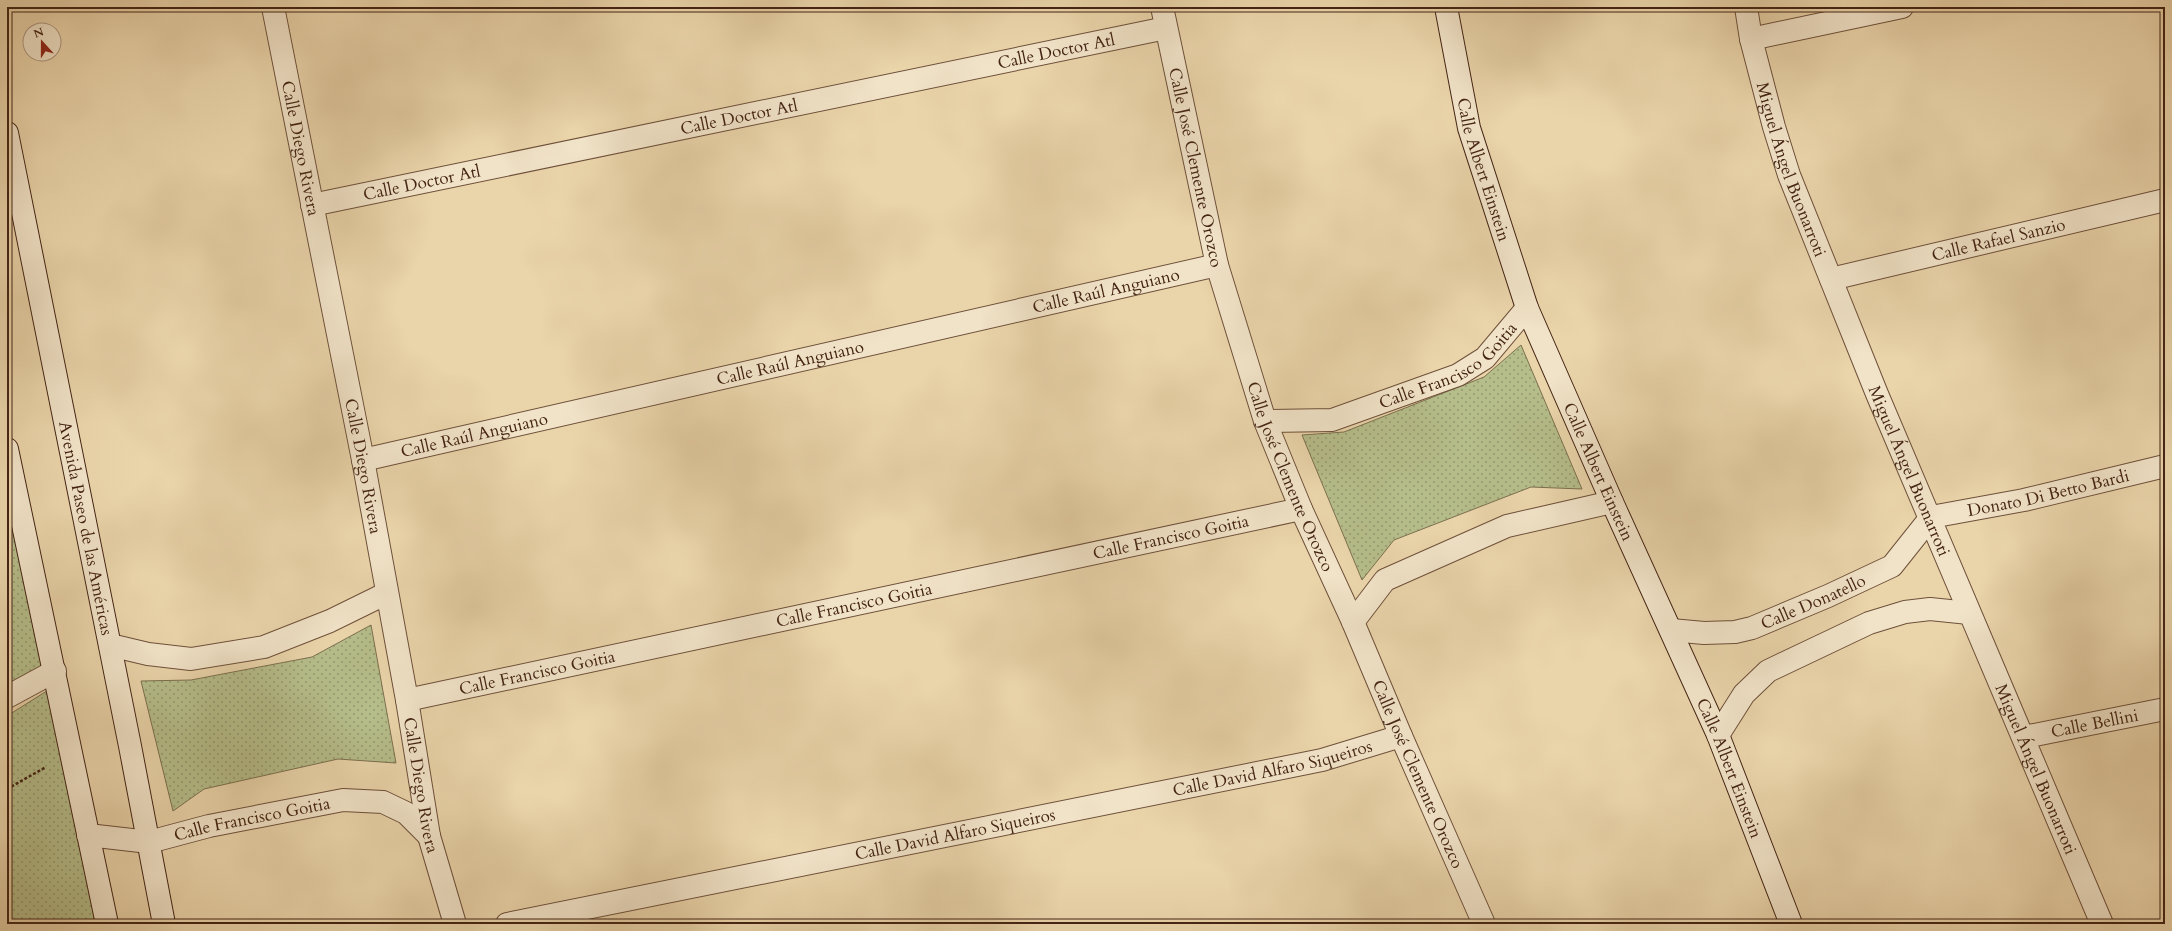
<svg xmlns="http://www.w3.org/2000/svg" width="2172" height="931" viewBox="0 0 2172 931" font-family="Cardo,serif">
  <defs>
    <pattern id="park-dots" width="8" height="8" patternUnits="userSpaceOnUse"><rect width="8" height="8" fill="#b5bd8a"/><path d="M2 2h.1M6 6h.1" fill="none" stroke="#959970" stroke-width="1.8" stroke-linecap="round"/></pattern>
  </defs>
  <rect width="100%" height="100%" fill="#ead4aa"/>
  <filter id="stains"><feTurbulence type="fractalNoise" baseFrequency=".005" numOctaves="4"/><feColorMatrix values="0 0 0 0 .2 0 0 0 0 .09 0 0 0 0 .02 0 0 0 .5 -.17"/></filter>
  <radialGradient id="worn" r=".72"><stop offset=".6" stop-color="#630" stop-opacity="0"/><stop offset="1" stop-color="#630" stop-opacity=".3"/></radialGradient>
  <!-- park -->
  <path fill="url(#park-dots)" stroke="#7c704f" d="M1521,345l61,144 -51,-2 -137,53 -32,40 -60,-145 42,-3 140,-55z
    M7,420l50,244 -50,27z
    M371,625l25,138 -58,-4 -134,30 -31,22 -32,-130 50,-1 121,-23z
    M50,689l50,235h-93v-208z"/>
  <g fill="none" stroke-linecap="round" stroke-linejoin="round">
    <!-- street casing -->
    <g stroke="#6e503a" stroke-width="24">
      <g id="street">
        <path id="s1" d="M273,7l90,453 44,240 22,136 26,88"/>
        <path id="s2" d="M1162,7l55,258 48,156 36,88 52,113 48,114 83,188"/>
        <path id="s3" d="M1746,7l5,32 23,88 15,48 88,219 225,530"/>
        <path d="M1751,39l151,-32"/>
        <path id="s4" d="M312,205l854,-177"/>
        <path id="s5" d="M1831,279l334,-79"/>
        <path id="s6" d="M1265,421l67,-1 126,-45 27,-17 42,-50"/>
        <path id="s7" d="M363,460l854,-195"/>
        <path d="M1353,622l32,-42 122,-54 105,-24"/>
        <path id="s8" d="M1671,630l33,3 31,-1 17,-4 76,-32 64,-30 39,-49 93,-17 141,-34"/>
        <path d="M110,645l38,9 43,5 73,-12 66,-26 57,-28"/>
        <path d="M7,697l48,-26"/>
        <path id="s9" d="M407,700l894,-191"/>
        <path d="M1718,735l26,-41 24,-23 101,-48 36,-11 25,-3 39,4"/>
        <path id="s10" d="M2024,737l141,-28"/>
        <path id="s11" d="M88,835l61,7 60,-16 134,-26 40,2 23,11 23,23"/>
        <path id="s12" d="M507,924l815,-164 79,-24"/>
      </g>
    </g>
    <!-- secondary casing -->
    <g stroke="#442414" stroke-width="24">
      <g id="secondary">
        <path id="s13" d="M1446,7l23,121 58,180 85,194 106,233 73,189"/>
        <path id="s14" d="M7,133l123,613 34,178"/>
        <path d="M7,449l100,475"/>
      </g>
    </g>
    <!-- path -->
    <path stroke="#442414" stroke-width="2.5" stroke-dasharray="3 2" stroke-linecap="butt" d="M7,789l39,-22
      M7,921l2,3"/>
    <!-- street -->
    <use href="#street" stroke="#f1e3c8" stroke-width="22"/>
    <!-- secondary -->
    <use href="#secondary" stroke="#f1e3c8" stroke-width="22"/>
  </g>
  <g text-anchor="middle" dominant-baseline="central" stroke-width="4" stroke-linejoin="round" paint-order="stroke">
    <!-- street labels -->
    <g font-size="17" fill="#442414" stroke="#f1e3c8">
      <text stroke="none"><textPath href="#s4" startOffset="760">Calle Doctor Atl</textPath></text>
      <text stroke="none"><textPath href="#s4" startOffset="436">Calle Doctor Atl</textPath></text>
      <text stroke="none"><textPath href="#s1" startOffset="144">Calle Diego Rivera</textPath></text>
      <text stroke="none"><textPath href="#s2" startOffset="164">Calle José Clemente Orozco</textPath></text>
      <text stroke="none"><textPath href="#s13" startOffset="167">Calle Albert Einstein</textPath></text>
      <text stroke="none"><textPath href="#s3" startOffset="169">Miguel Ángel Buonarroti</textPath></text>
      <text stroke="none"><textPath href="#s4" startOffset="112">Calle Doctor Atl</textPath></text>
      <text stroke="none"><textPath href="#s5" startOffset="172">Calle Rafael Sanzio</textPath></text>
      <text stroke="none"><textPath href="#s7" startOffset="762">Calle Raúl Anguiano</textPath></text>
      <text stroke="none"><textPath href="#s6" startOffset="197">Calle Francisco Goitia</textPath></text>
      <text stroke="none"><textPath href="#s7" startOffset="438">Calle Raúl Anguiano</textPath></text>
      <text stroke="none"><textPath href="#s7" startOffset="114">Calle Raúl Anguiano</textPath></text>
      <text stroke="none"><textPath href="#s1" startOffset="468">Calle Diego Rivera</textPath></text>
      <text stroke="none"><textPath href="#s3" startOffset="493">Miguel Ángel Buonarroti</textPath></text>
      <text stroke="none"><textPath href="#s13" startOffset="491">Calle Albert Einstein</textPath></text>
      <text stroke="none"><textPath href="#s2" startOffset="488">Calle José Clemente Orozco</textPath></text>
      <text stroke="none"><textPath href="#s8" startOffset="417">Donato Di Betto Bardi</textPath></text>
      <text stroke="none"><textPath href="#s14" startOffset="403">Avenida Paseo de las Américas</textPath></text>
      <text stroke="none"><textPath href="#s9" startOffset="781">Calle Francisco Goitia</textPath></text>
      <text stroke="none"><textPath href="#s8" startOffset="148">Calle Donatello</textPath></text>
      <text stroke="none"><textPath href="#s9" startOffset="457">Calle Francisco Goitia</textPath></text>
      <text stroke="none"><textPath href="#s9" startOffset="133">Calle Francisco Goitia</textPath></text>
      <text stroke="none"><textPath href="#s10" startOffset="72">Calle Bellini</textPath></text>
      <text stroke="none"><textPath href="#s12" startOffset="781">Calle David Alfaro Siqueiros</textPath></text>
      <text stroke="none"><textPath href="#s13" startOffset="815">Calle Albert Einstein</textPath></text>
      <text stroke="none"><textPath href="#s3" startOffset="817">Miguel Ángel Buonarroti</textPath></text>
      <text stroke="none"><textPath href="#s2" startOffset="812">Calle José Clemente Orozco</textPath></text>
      <text stroke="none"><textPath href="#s1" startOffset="792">Calle Diego Rivera</textPath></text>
      <text stroke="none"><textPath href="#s11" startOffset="167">Calle Francisco Goitia</textPath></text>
      <text stroke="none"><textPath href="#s12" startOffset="457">Calle David Alfaro Siqueiros</textPath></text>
    </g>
  </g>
  <!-- margin -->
  <rect width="2172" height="931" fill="none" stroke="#ead4aa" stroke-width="24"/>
  <rect x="8" y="8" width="2156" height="915" fill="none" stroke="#442414" stroke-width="2"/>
  <rect x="12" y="12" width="2148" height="907" fill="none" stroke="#442414"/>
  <!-- north arrow -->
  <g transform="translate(42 42) rotate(339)"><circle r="19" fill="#f1e3c8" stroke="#ac9780"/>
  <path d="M0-3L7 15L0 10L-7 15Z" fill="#8f2418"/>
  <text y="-6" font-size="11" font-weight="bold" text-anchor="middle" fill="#442414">N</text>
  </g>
  <rect width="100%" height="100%" filter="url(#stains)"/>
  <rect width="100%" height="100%" fill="url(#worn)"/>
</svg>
